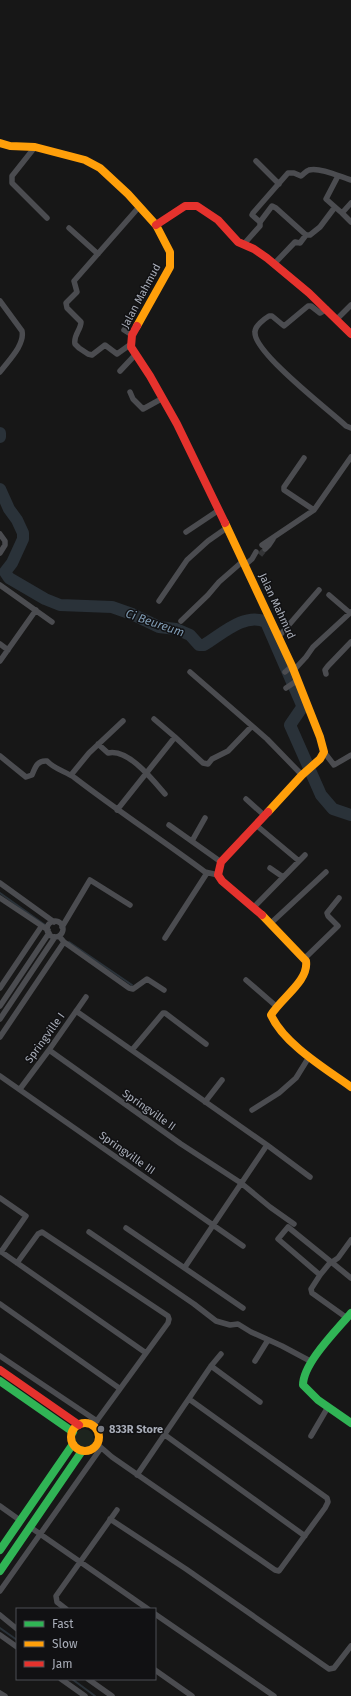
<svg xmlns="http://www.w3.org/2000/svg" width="351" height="1696" viewBox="0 0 351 1696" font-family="'Fira Sans',sans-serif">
  <rect width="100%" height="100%" fill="#171717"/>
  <!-- green -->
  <path fill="#1d241e" d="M74 1439a10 10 0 1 1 20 0a10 10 0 1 1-20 0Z"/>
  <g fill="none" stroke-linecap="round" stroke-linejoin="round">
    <!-- stream -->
    <path stroke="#2a3239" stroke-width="2" d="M0,893l45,32
      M69,942l63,43
      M0,1628l17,12
      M72,1679l23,17"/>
    <!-- river -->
    <path stroke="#2a3239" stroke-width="12" d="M0,433v4
      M0,489l9,20 8,11 6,13v6l-11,24 -7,9 4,6 36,21 15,6 52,2 20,7 27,13 17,2 14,6 9,10h5c18,-11 41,-33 62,-23l36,83 -1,4 -11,16 31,70 12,14 18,6"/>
    <!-- street-tunnel -->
    <path stroke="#343537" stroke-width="5.5" stroke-dasharray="5.5 3" stroke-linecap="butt" d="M260,555l5,-6"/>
    <!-- street -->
    <path stroke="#4b4c50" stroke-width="5.5" d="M35,147l-23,29v7l35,35
      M256,161l23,23
      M335,207l-9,-8 12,-23
      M342,213l9,9
      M260,222l12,-16 4,2 30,27
      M69,228l29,26
      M243,245l17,-19v-4l-8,-7 1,-2 35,-40h6l7,3c3,-2 5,-5 8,-6 11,-3 32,7 42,10
      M274,264l21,-22 5,1 6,-8h4l10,-8 15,-20 7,6 9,-10
      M0,301l22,30c3,14 -14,30 -22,41
      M327,309l-7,4 -9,-7h-3l-24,20 -12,-10h-3c-5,3 -14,10 -14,16 -2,20 75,79 91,94l5,2
      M337,319l14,-14
      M124,330l8,5
      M131,344l-14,10 -12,-9 -13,10 -4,-1 -9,-6 -4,-4c-2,-9 6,-14 6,-22l-14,-14 -1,-5 11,-11 -3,-11 65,-74
      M120,371l16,-17
      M130,392l3,7 10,10 20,-11
      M304,458l-20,29v3l30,20
      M186,532l33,-22
      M0,534l5,7v4l-5,8
      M262,545l52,-35 37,-53
      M265,549l4,-4 4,-6
      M245,565l7,-6 4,-7
      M0,585l52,37
      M329,595l21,18
      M159,601l28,-41 21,-19 20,-14
      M181,621l27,-26 11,-13 24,-21
      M278,635l3,-1 38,-44
      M0,644l8,6
      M0,661l36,-51
      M294,670l12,-13 7,-10 38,-35
      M190,672l77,67 35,36
      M285,672l7,-6
      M326,674l-1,-4 3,-4 23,-24
      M286,688l12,-8
      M154,719l21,18
      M98,744l10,9c20,-5 45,27 57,41
      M324,752l10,13 17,-10
      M0,756l26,21 6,-2c3,-7 5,-15 15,-14 7,8 20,11 28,17 43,33 87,62 130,94l13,3
      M71,775l18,-22 34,-32
      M246,799l19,17
      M117,810l58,-73 28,26 5,1 4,-5 16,-8 24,-25
      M169,825l52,37
      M256,825l43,36
      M192,841l13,-23
      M270,868l13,9
      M0,883l54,39
      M0,898l48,32
      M253,908l52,-53
      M47 929a8 8 0 1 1 16 0a8 8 0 1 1-16 0Z
      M271,923l55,-51
      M62,927l28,-47 40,25
      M59,936l5,6 65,46 4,1 14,-10 17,11
      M165,938l42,-65
      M305,958l33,-32 -10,-10 -1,-3 12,-15
      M246,980l30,26
      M0,988l41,-61
      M0,1006l49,-73
      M76,1011l191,134 43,32
      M0,1019l55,-82
      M0,1037l64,-95
      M49,1050l132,94 60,39 29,24 24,17
      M132,1050l31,-37h2l41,31
      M0,1076l243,170
      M20,1089l29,-39 37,-53
      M205,1102l17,-22
      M252,1110l27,-17 17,-15 13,-21
      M0,1198l26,18 -25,36
      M126,1228l117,80
      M89,1232l105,72 22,17 14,4 8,-1 13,8 31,14 30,16
      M0,1251l146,102
      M17,1263l21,-29 4,-2 126,84 1,3 -1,4 -75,103
      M185,1267l82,-122
      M320,1275l-42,-36 10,-12 63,51
      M0,1304l119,84
      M347,1318l-35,-25 -1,-4 9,-14 9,-11 9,-6 13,-18
      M0,1356l97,65
      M255,1361l13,-21
      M211,1366l49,36
      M165,1435l140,101
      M311,1436l17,-29
      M97,1444l15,13 163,113 4,1 46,-63 3,-6 -1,-4 -138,-99
      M137,1475l74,-109 10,-12
      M0,1506l21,15
      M110,1519l76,50 143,100 5,-1 17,-22
      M30,1527l118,82
      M0,1591l101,-143
      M66,1609l-9,-7 -1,-6 61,-86
      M155,1614l119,82
      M0,1615l17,14
      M0,1635l17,12
      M155,1670l37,26
      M61,1679l24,17
      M88,1679l24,17
      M0,1693l5,3"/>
    <!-- fast -->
    <path stroke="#30b455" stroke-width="8" d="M351,1313c-14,17 -48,50 -48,72l15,15 33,23
      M0,1381l73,51
      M0,1550l73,-106
      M0,1571l82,-120"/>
    <!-- slow -->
    <path stroke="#ff9f0a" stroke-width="8" d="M0,143l10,3 25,1 50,13 15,8 28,26 28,31 14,27v15l-33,59
      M225,523l67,143 28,71 4,15 -4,7 -18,16 -34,37
      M262,915l44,46c3,20 -25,37 -35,54 13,29 55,54 80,72
      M71 1437a14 14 0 1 1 28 0a14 14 0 1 1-28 0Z"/>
    <!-- jam -->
    <path stroke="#e5322d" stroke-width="8" d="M156,225l29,-19h12l21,14 20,22 16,7 13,9 42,35 42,41
      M137,326l-5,9 -1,12 19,29 27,48 48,99
      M262,915l-40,-34 -4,-6 3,-13 47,-50
      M0,1370l79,55"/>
  </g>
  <!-- markers -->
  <circle fill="#757880" stroke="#111113" stroke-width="1.5" cx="101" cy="1429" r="4"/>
  <g text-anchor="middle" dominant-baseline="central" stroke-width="3" stroke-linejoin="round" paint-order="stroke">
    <!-- street labels -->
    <g font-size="11" fill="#a8adb8" stroke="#111113">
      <text transform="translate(141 296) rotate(-62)">Jalan Mahmud</text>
      <text transform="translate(277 606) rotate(65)">Jalan Mahmud</text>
      <text transform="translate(45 1038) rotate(-54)">Springville I</text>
      <text transform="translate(149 1110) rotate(35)">Springville II</text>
      <text transform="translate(127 1153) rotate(35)">Springville III</text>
    </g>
    <!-- poi labels -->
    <g font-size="11" font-weight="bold" fill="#a8adb8" stroke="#111113" text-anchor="start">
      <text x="109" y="1429">833R Store</text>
    </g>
    <!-- water labels -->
    <g font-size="12" font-style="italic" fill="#7f9bb3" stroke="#111113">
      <text transform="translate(155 623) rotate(19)">Ci Beureum</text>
    </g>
  </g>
  <!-- legend -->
  <rect x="16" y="1608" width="140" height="72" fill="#111113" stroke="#4d4f55"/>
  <rect x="24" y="1621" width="20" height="6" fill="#30b455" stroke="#4d4f55"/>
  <text x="52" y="1628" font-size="12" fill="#a8adb8">Fast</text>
  <rect x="24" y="1641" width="20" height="6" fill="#ff9f0a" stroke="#4d4f55"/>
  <text x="52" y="1648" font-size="12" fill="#a8adb8">Slow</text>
  <rect x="24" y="1661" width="20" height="6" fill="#e5322d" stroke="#4d4f55"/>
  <text x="52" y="1668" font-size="12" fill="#a8adb8">Jam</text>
</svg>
